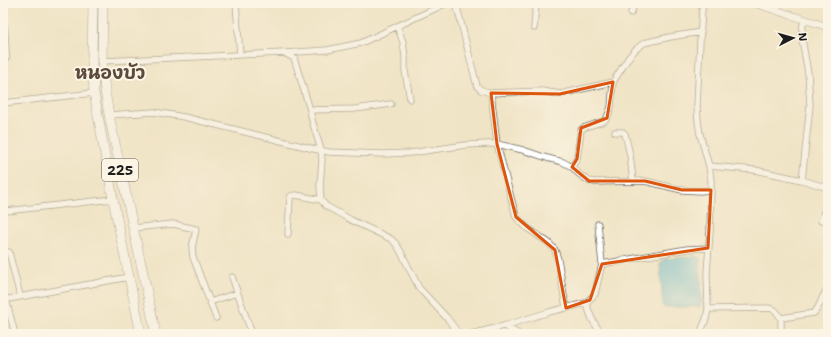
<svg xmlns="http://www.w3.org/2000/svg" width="831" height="337" viewBox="0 0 831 337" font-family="'Shantell Sans','Playpen Sans Thai',sans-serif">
  <rect width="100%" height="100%" fill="#fcf5e5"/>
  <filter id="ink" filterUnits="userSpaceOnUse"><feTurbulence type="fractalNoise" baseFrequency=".025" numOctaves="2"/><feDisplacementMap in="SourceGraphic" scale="8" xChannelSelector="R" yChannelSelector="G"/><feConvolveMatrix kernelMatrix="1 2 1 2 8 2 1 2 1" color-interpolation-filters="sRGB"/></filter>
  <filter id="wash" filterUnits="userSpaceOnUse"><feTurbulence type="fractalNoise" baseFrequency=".012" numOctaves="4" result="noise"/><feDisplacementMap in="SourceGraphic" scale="16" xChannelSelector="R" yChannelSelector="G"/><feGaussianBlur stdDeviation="0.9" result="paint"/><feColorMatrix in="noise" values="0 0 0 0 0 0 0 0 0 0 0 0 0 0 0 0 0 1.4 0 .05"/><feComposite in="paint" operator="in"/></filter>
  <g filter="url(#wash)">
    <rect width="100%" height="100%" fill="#f0e4c6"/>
    <!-- water -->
    <path fill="#50b3cf" stroke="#366876" d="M696,256l4,2 2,44 -2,5h-37l-3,-43 4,-5z"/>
  </g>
  <g filter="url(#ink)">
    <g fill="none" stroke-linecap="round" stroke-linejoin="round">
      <!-- service casing -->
      <g stroke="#666258" stroke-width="4">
        <path id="service" d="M3,61l3,-1 2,-2 -2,-32"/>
      </g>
      <!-- minor casing -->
      <g stroke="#666258" stroke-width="7">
        <path id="minor" d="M236,3l4,52
          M456,3l21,83 4,4 10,3 51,-2 18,3 53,-12
          M631,13l4,-10
          M397,26l6,16 2,15v14l5,28
          M534,28l2,-25
          M285,53l42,-3 34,-7 86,-40
          M102,61l182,-8 10,5 16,52 2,10 9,30 1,10 -2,26 1,14 5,6 25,14 40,19 5,5 5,8 18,36 28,30 12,16
          M491,93l6,51 19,73 11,11 22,15 6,7 3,9 8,49
          M3,103l91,-10
          M310,110l45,-1 36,-5
          M109,115l45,-3 30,5 130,32 15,3 53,2 28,-1 56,-8 23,-1h8l26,6 24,8 16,4 9,5 7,7 10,7 6,1 50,-1 37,9 18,1 11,-1
          M615,132h8l2,2 5,21 3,26
          M709,166l46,4 47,10 26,8
          M572,167l5,-8 4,-29 2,-2 21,-7 3,-3 4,-11 2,-25 16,-25 7,-8 8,-6 26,-6 31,-5
          M802,180l8,-75 -2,-32 -6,-34v-10l2,-9
          M6,211l107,-12
          M821,221l7,-21
          M133,228l40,-4 23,5 -4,19 1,9 23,61
          M288,234l2,-36c1,-3 2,-3 6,-3l25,5
          M9,252l11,44
          M602,264l85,-15 21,-1
          M232,277l20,57
          M6,299l9,35
          M3,300l126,-23
          M210,302l27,-9
          M586,303l6,16 9,15
          M708,309l61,-1 6,2 6,8v16
          M781,318l33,-5c7,-7 7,-17 14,-24
          M504,326l15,8
          M471,334l33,-8 45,-14 37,-9 9,-9 7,-30 -4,-40
          M700,334l6,-15 2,-10 -1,-36 3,-41 1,-42v-10l-2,-14 -9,-32 -2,-13 -1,-15 3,-65 2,-32 2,-6"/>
      </g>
      <!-- tertiary casing -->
      <g stroke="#666258" stroke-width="8">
        <path id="tertiary" d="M754,3l74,24"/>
      </g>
      <!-- primary casing -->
      <g stroke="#666258" stroke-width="10">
        <path id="primary" d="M93,3l-1,58 2,32 19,106 16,78 12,57
          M103,3l-1,58 3,30 4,24 47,219"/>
      </g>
      <!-- service -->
      <use href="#service" stroke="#fff" stroke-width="2.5"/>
      <!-- minor -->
      <use href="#minor" stroke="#fff" stroke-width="5.5"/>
      <!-- tertiary -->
      <use href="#tertiary" stroke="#fff" stroke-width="7"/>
      <!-- primary -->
      <use href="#primary" stroke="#fff" stroke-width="9"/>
    </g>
  </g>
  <!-- marked area -->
  <path d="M0 0H831V337H0ZM613,82l-6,36 -26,10 -4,31 -5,8 17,14h56l37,9h29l-3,58 -106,16 -12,36 -24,8 -11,-58 -39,-33 -19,-73 -6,-51 69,1z" fill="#f0e4c6" fill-opacity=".55" fill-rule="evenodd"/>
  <path fill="none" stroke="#de560d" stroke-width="3" stroke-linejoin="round" d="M613,82l-6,36 -26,10 -4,31 -5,8 17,14h56l37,9h29l-3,58 -106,16 -12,36 -24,8 -11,-58 -39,-33 -19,-73 -6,-51 69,1z"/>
  <g text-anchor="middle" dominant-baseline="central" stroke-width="4" stroke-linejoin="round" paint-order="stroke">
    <!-- shield labels -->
    <rect fill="#fcf5e5" stroke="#5f5d58" stroke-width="1" x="102" y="159" width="36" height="22" rx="3"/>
    <g font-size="13" font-weight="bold" fill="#1c1c1c">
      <text x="120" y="170">225</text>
    </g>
    <!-- district labels -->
    <g font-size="18" font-weight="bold" fill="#5b4a3d" stroke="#fcf5e5">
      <text x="110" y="73">หนองบัว</text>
    </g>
  </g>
  <!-- margin -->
  <rect width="831" height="337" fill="none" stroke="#fcf5e5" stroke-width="16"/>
  <!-- north arrow -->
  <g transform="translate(793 38) rotate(84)" stroke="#fcf5e5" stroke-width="3" paint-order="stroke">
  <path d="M0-3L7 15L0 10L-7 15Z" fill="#1c1c1c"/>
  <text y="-6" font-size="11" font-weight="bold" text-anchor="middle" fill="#1c1c1c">N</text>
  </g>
</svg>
